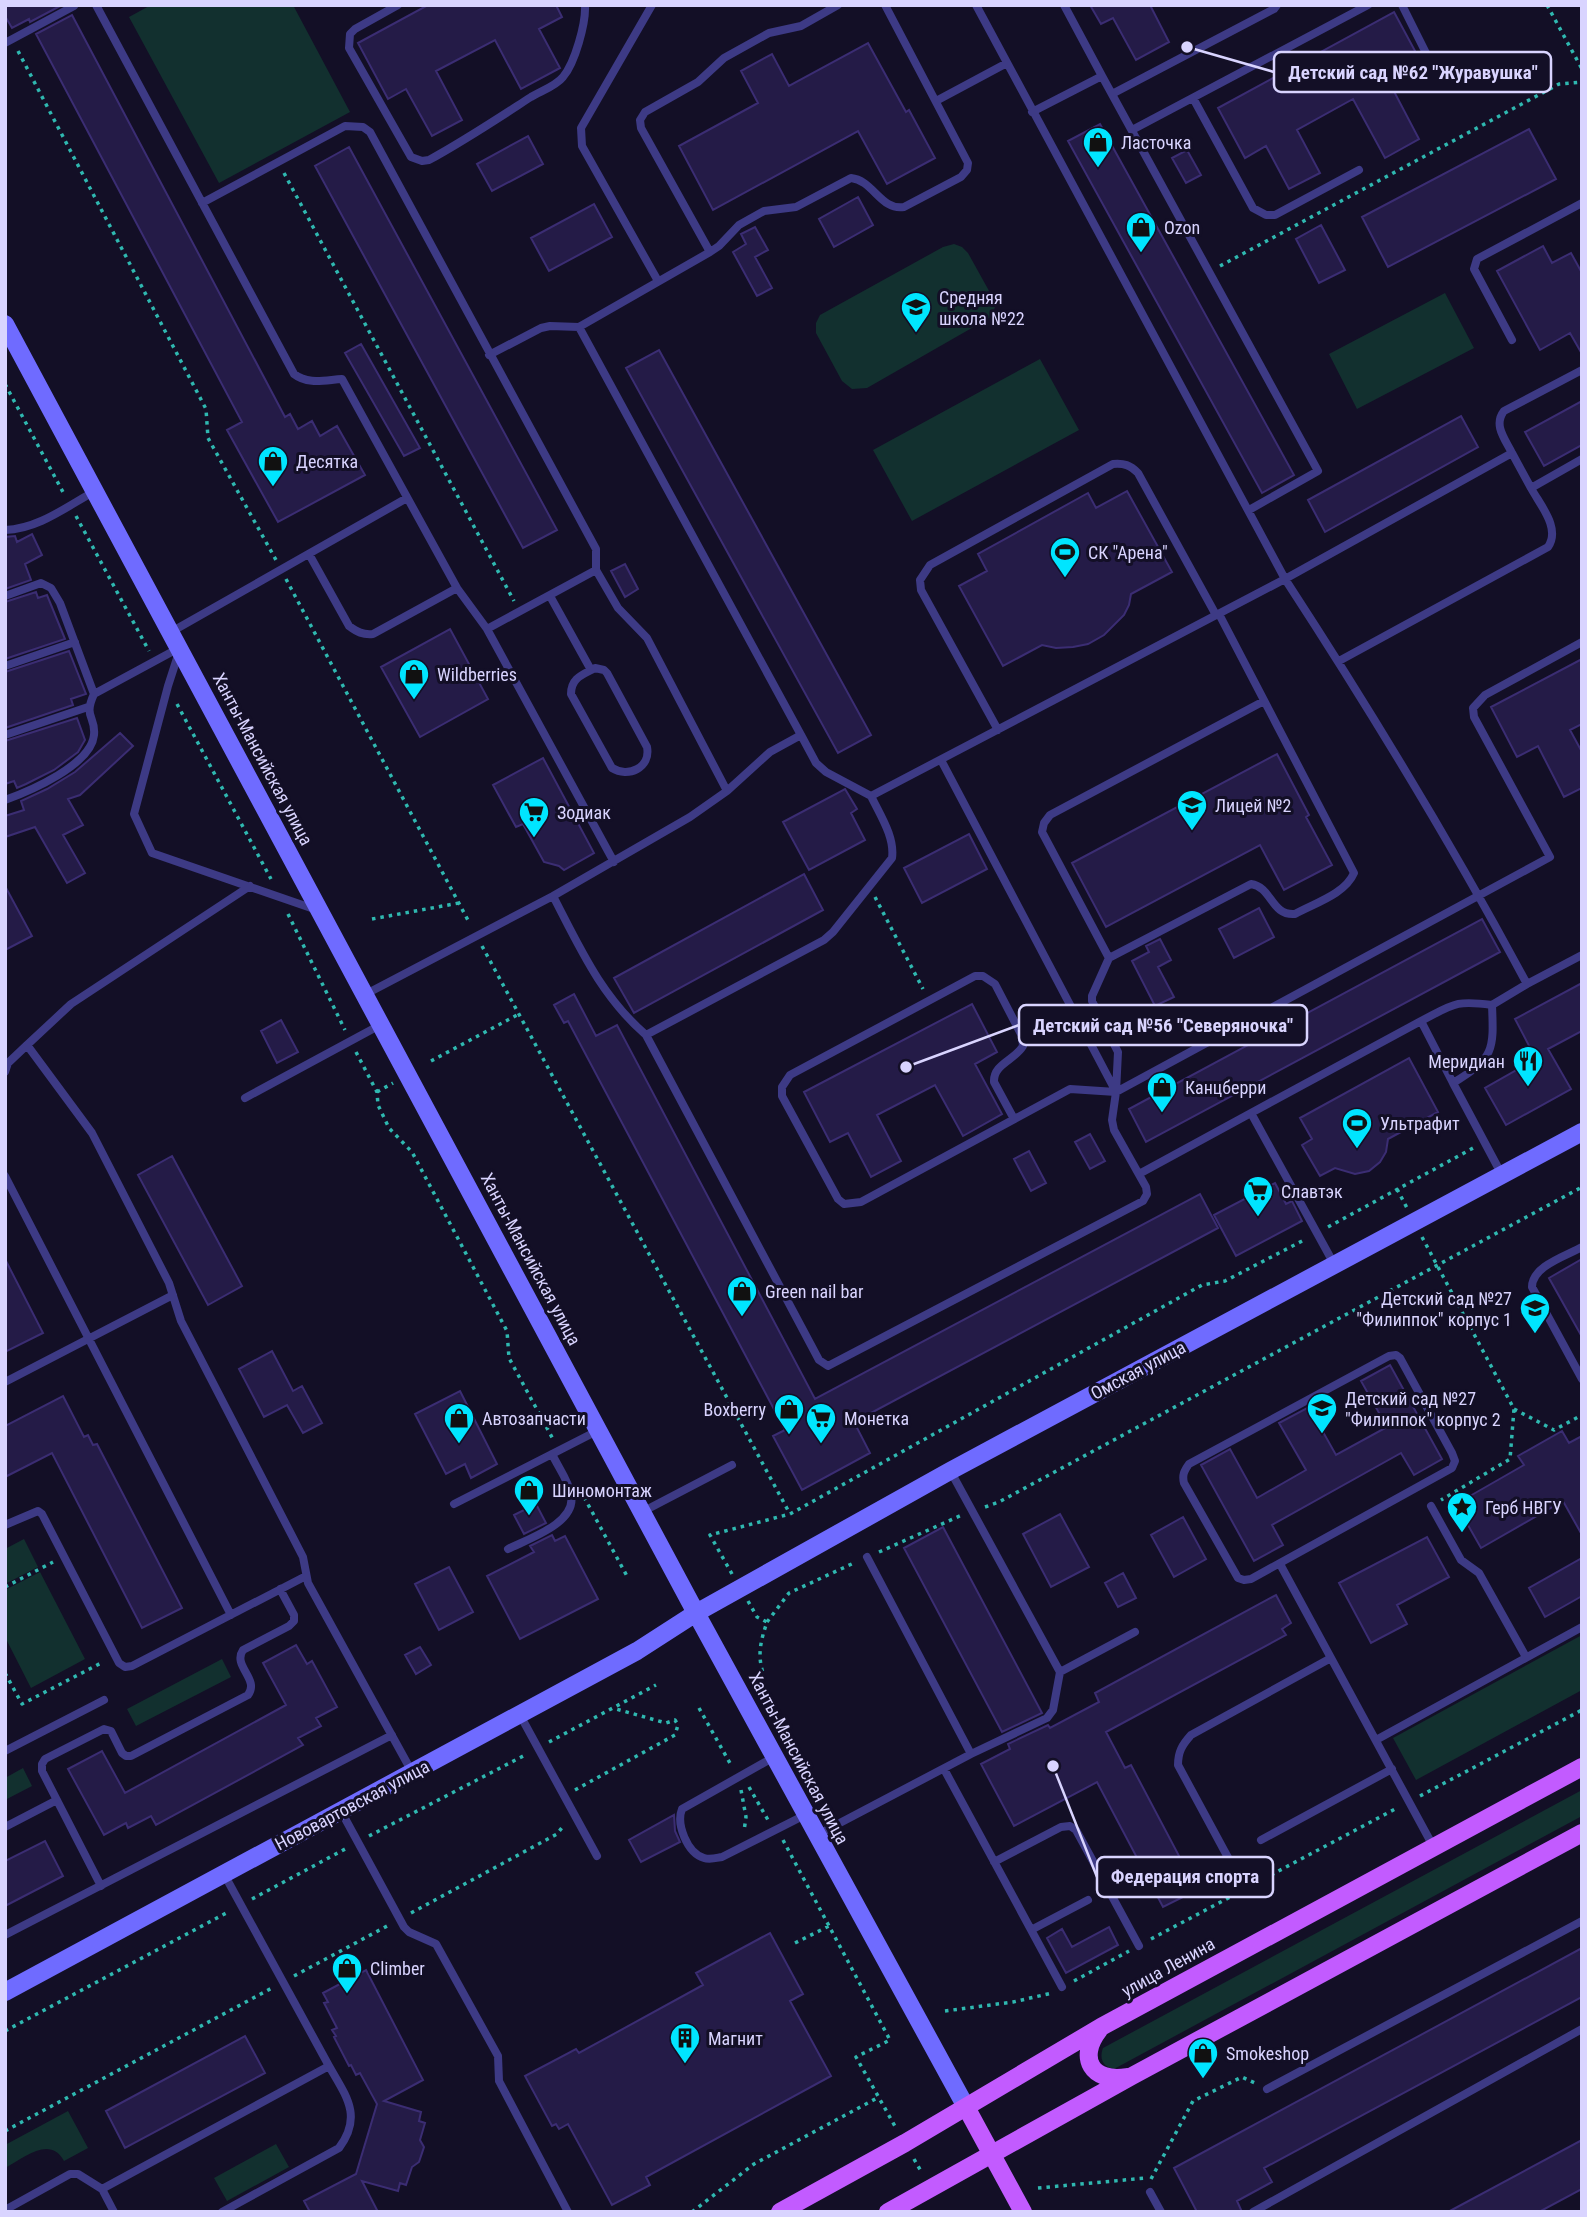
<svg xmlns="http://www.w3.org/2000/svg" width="1587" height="2217" viewBox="0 0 1587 2217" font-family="'Roboto Condensed',sans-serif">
  <rect width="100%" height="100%" fill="#130f26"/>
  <!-- green -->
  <path fill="#12302f" d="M151,5h142l57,107 -131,71 -90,-166z
    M954,244l8,3 6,6 25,45 2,9 -4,10 -124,71 -15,1 -10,-8 -26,-48v-10l4,-8 123,-68z
    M1445,293l29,55 -117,61 -28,-55z
    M1040,359l39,71 -167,91 -39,-71z
    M24,1539l14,28 -33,17v-35z
    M40,1572l45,87 -54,29 -26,-51v-47z
    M1582,1635v55l-166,90 -23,-42z
    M222,1659l9,18 -95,49 -9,-17z
    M23,1768l9,18 -27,14v-22z
    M1582,1790v26l-468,253c-11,-2 -15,-10 -11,-21z
    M68,2111l20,37 -24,13c-14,-26 -40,-3 -59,7v-23z
    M276,2144l13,23 -62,34 -13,-23z"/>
  <!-- building -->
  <path fill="#241b47" stroke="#3b2d73" stroke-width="2" d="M5,5h57l-32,17 -1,-3 -17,9 -7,-12z
    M428,5h128l6,12 -23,12 21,39 -39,21 -26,-49 -59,31 26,49 -30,16 -26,-47 -18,10 -30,-56z
    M1090,5h60l19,37 -33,18 -23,-42 -12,6z
    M1394,12l27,50 -33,18 31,59 -34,19 -32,-59 -56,31 23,43 -31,16 -23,-43 -21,12 -27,-50z
    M72,15l213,402 5,-3 8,15 14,-8 8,15 17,-10 28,49 -87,47 -51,-92 15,-8 -206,-388z
    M868,43l38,69 3,-2 26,48 -48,26 -29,-53 -145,79 -34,-64 79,-43 -17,-32 31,-17 17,32z
    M1100,124l194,351 -32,18 -194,-352z
    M1529,129l27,50 -168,88 -26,-50z
    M528,136l15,28 -51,27 -15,-27z
    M349,147l208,383 -34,18 -208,-382z
    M1187,150l14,25 -15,8 -14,-25z
    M858,197l15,28 -39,22 -15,-28z
    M594,204l18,33 -63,34 -18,-33z
    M1321,225l24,45 -26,13 -23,-44z
    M755,227l13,23 -13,7 17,31 -15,8 -24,-44 13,-8 -5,-10z
    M1543,246l9,17 19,-10 11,20v81l-12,-21 -30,17 -43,-79z
    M361,344l59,104 -16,8 -59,-103z
    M659,350l212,385 -33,18 -212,-385z
    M1582,401v44l-38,21 -19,-34z
    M1461,416l17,31 -153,85 -17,-32z
    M1127,491l45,81 -41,22 -2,11 -5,10 -20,20 -16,9 -15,3 -17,1 -14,-3 -39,21 -44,-80 28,-15 -9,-17 110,-61 8,15z
    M32,534l10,21 -17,9 6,16 -26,9v-52l10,-1 2,6z
    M625,564l13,25 -13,8 -14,-26z
    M36,592l2,6 9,-3 18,44 -60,20v-57z
    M450,629l38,70 -68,38 -39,-70z
    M69,651l17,43 -15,5 2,6 -68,23v-56z
    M1582,659v65l-12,6 12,22v36l-18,9 -26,-51 -21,11 -26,-50z
    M77,718l8,22 -7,12 -24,18 -28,14 -9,4 -3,-7 -9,3v-43z
    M120,733l13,13 -53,49 -12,4 15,26 -20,10 22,38 -18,10 -32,-56 -30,10v-21l19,-6 -3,-9 26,-12 28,-17z
    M1277,754l32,61 -3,2 26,48 -48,25 -24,-45 -154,82 -34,-64z
    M543,758l51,95 -30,17 -5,-4 -15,-4 -21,-38 -7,3 -23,-42z
    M845,789l12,20 -6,4 14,27 -56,30 -26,-48z
    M969,834l18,35 -65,34 -18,-35z
    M804,874l19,36 -189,103 -20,-35z
    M5,886l27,50 -27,14z
    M1259,908l15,29 -40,21 -15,-29z
    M1482,919l18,33 -354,190 -17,-33z
    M1160,939l11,21 -13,7 16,30 -19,9 -23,-45 17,-9 -3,-6z
    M1582,983v48l-34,18 23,40 -65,36 -21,-37 51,-29 -21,-40z
    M574,994l22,42 21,-11 198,374 385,-205 18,34 -364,194 16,31 -68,37 -29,-54 12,-6 -217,-409 -4,2 -10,-18z
    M972,1004l25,48 -22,12 27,50 -39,22 -28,-51 -58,30 24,46 -30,16 -23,-44 -18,9 -26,-50z
    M281,1020l17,32 -21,11 -16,-32z
    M1409,1058l29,54 -50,27 -2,13 -6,10 -11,9 -14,3 -20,-6 -15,8 -18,-31 10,-6 -12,-21z
    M1090,1134l15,27 -15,8 -15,-27z
    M1029,1151l17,32 -15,8 -17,-32z
    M172,1156l70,130 -34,19 -70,-130z
    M1275,1183l11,21 6,-3 10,20 -66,35 -22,-41z
    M5,1259l38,74 -38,19z
    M1582,1259v78l-33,-59z
    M272,1351l21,40 9,-5 20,37 -19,10 -16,-28 -23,12 -25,-48z
    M1390,1365l52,94 -28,16 -13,-22 -129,72 11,20 -29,16 -53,-96 29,-16 27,49 49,-28 -27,-47 30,-16 27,48 51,-28 -26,-46z
    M460,1391l37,73 -26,14 -6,-14 -19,10 -31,-60z
    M63,1396l21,41 4,-2 5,10 4,-1 85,164 -40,20 -90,-175 -47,24v-51z
    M1562,1431l7,12 13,-7v99l-19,-34 -82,47 -25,-44 68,-39 -6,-9z
    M536,1504l10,19 -22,11 -10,-19z
    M1060,1514l29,53 -38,20 -28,-53z
    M1183,1517l23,42 -32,18 -23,-42z
    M943,1527l99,186 -40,19 -98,-184z
    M552,1535l3,6 10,-5 33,63 -78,40 -33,-63 47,-24 -4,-6z
    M1427,1537l22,40 -52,28 10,19 -36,19 -32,-60z
    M1582,1558v38l-37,21 -16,-29z
    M449,1567l24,45 -34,18 -24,-46z
    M1123,1573l13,25 -18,9 -13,-24z
    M1276,1595l15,28 -9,6 4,6 -180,97 19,36 6,-3 66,125 -34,17 -66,-125 -83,44 -33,-62 29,-15 -2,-5 40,-19 2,3 49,-26 -4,-9z
    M296,1645l11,19 5,-3 25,46 -21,11 5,8 -23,12 5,7 -147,80 -5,-9 -23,12 -2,-5 -22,12 -36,-66 34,-18 23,42 161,-88 -23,-42z
    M420,1647l11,18 -15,9 -11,-19z
    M674,1815l1,16 5,11 -39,20 -12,-22z
    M45,1841l18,35 -58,30v-45z
    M1109,1927l9,18 -52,28 -19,-35 15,-9 10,18z
    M770,1933l33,61 -13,7 41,75 -185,101 4,8 -38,20 -44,-81 -9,5 -3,-5 -4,2 -27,-50 51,-27 3,4 124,-68 -7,-12z
    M1582,1948v49l-318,171 8,14 -35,19 5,11h-45l-23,-44z
    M366,1970l57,110 -39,21 37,11 -2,9 6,2 -5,17 4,7 -5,15 -7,5 -6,18 -6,-2 -2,8 -36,-10 16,31h-68l-6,-11 52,-27 21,-70 -17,-31 -4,2 -5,-10 -2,1 -15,-29 2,-1 -4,-6 5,-2 -13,-25 4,-1 -5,-9z
    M245,2036l20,37 -140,75 -19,-37z
    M1582,2140v49l-43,23h-91z"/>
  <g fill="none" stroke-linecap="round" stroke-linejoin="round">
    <!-- path -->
    <path stroke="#2fb8b0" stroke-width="3.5" stroke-dasharray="3.5 5" stroke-linecap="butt" d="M1547,5l35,64
      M18,51l188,358 2,29 68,122
      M284,173l230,428
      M1220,266l339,-182 23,-2
      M5,384l59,110
      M76,516l73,135
      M286,579l184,345
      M177,704l94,175
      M875,897l48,92
      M288,914l57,116
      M372,919l87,-16
      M482,946l308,568
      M356,1052l21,40 1,13 11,23 23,24 95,179 2,27 45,83
      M431,1061l88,-47
      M377,1092l16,-9
      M1397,1189l10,19
      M1328,1227l147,-80
      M1422,1237l92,172 -4,50 -69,41
      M1514,1409l40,21 28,-15
      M584,1497l44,81
      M985,1507l14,-5 583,-315
      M879,1552l83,-37
      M732,1574l-22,-39 80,-21 412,-229 23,-4 81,-42
      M5,1587l48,-25
      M748,1601l9,16 10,5c-6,18 -10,32 -4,51
      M767,1622l22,-29 67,-31
      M5,1673l17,31 81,-42
      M699,1708l32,57
      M549,1742l107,-57
      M749,1787l19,33
      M575,1790l100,-55 3,-10 -3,-5 -9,3 -50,-14
      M741,1790l5,27 -2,14
      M1420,1796l162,-86
      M369,1836l158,-82
      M783,1840l107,200 -34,17 40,71
      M1256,1883l141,-75
      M252,1899l95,-51
      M411,1913l146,-79 7,-9
      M1151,1939l83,-44
      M795,1943l34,-17
      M294,1976l95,-51
      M1074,1981l55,-30
      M945,2011l68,-9 39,-9
      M5,2031l225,-120
      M5,2131l267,-143
      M914,2159l8,14
      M1151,2179l42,-78 49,-24 15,7
      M1038,2188l108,-10
      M692,2212l62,-48 125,-67"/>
    <!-- service -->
    <path stroke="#3d3a85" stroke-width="8" d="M96,5l198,369c14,11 31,6 48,5l115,209 30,41 127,233
      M398,5l-43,24 -5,5 -1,14 62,109 11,4 7,-1c35,-19 68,-41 102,-63 10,-6 25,-11 32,-20 12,-14 23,-54 22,-72
      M652,5l-71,123 1,18 76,135
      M976,5l309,574c86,132 168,267 242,405l-35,21c2,46 2,53 -39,78l49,92
      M1402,5l28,56
      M5,43l69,-37
      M1102,76l216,395 -69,39
      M1112,94l162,-85 3,-4
      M1193,98l60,110 13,7h9l84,-45
      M936,101l71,-38
      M1032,112l70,-36 -38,-71
      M1132,130l236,-125
      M202,203l143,-77 18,1 7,5 226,417v21l22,38 29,30 80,153
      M710,252l9,-6 20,-21 25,-14 32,-4 55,-29c22,2 30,33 53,29l57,-30 6,-7 1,-7 -83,-158
      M579,327l131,-75 -69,-124 -1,-8 5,-8 53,-30 26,-24 45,-25 32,-7 37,-21
      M1512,340l-38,-71 3,-10 105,-56
      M489,355l52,-27 9,-2 29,1 222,408
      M1512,453c-7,-14 -19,-28 -8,-42l78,-41
      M5,530c33,-1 61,-23 90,-39
      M309,554l40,72c8,6 14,9 24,8l84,-46
      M5,596l36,-13 10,5 9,15 34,91
      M550,596l41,74
      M487,629l109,-59
      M171,632l236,-134
      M179,652l-11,34 -34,128 18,39 165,57
      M1339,661l209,-114c13,-19 -8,-42 -17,-59
      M5,666l70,-24
      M595,668l9,2 3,3 40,74c4,21 -19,31 -35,21l-41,-74c0,-16 11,-19 24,-26z
      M998,730l-77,-140 -1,-10 10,-15 183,-101c11,-1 17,1 25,9l78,142
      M5,735l83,-28
      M941,760l175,332
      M5,800c25,-9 86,-35 89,-65 2,-19 -11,-17 0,-41l85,-46
      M553,896c27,52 48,100 93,139l173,325 9,6 315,-165 4,-7 -1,-7 -32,-57 -2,-10 4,-28 434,-235 -76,-140 -1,-9 12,-13 97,-53
      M1109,958l142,-74c21,3 20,32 44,30 20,-11 50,-20 59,-41l-135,-259
      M1527,984l55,-29
      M366,994l187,-98 137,-79 37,-26 43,-39 31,-17 15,28 10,9 45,24 414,-217 227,-126 19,35 51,-29
      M1421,1021c33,-17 34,-21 71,-16
      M646,1035l178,-95 9,-8 59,-74c3,-21 -12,-43 -21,-62
      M27,1045l44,-41 179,-118
      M5,1072l3,-9 19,-18 65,88 77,150 12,38 122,236 5,26 104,189
      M1116,1092l2,-40 -26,-51v-5l17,-38 -67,-126 2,-9 6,-8 214,-114
      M245,1098l137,-74
      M1251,1113l170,-92 32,62
      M1014,1119l-20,-37c-1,-18 21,-22 29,-36l-1,-10 -27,-52 -12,-8h-8l-185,99 -8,12v9l56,103 6,5 17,-2 209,-113 46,3
      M1139,1174l112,-61 83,151
      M5,1176l226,439
      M1582,1247c-16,9 -50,19 -50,40l50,92
      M1396,1355l4,3 52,95 3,8 -3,7 -201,111 -7,1 -6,-2 -54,-95c-2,-8 0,-12 5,-19l200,-108z
      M5,1382l168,-87
      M454,1504l145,-74
      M1431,1506l30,54 18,13 47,84
      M642,1512l90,-47
      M5,1525l33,-14 4,3 77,149 6,4 7,-1 174,-90
      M508,1549c20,-10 69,-26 63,-54 -2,-14 -13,-28 -19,-41
      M867,1557l104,197
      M1280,1564l153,282
      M1060,1672l75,-40
      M520,1715l77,141
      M1376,1740l206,-113
      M5,1751l99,-51
      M774,1757l-92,52c-6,15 5,44 22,49 6,2 12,0 18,-1l83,-42
      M944,1769l118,218
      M341,1811l63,116 5,5 27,12 62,112 1,25 69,131
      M5,1827l52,-27
      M817,1835l154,-81 76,-36 6,-8 7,-38 -109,-200
      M1261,1840l131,-71
      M994,1862l67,-35 9,-1 6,4 63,116
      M101,1886l-59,-115v-7l3,-5 59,-30 7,2 11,22 4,3h5l117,-61c12,-16 -16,-29 -5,-45l46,-24 5,-5v-6l-14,-26
      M1245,1889l-67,-124c0,-13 4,-20 13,-30l140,-77
      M1031,1930l57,-30
      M5,1935l387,-200
      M1267,2089l315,-168
      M102,2189l12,23
      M1150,2192l11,20
      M5,2210l65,-36h8l24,15 227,-123 -105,-192
      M222,2212l117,-64c24,-32 7,-52 -10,-82
      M1253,2212l329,-183"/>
    <!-- secondary -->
    <path stroke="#6f6bff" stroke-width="18" d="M5,324l691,1289 270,494
      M5,1992l632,-341 59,-38 254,-142 632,-339"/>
    <!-- primary -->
    <path stroke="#c25bff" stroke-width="18" d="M1099,2030c-22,28 -7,53 28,47
      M966,2107l57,105
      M780,2212l125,-69 196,-116 481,-260
      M888,2212l244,-136 450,-243"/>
  </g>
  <!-- icons -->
  <defs>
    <g id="shop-pin" transform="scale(1.575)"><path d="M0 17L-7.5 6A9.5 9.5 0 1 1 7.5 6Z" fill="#00e5ff" stroke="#130f26"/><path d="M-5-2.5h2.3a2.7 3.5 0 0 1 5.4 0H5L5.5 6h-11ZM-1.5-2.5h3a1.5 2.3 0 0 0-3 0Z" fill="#111"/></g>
    <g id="school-pin" transform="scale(1.575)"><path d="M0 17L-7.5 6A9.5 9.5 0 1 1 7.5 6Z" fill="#00e5ff" stroke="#130f26"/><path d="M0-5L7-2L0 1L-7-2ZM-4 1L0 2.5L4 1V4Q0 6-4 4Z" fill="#111"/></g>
    <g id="stadium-pin" transform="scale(1.575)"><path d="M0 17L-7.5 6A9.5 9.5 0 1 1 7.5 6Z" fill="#00e5ff" stroke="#130f26"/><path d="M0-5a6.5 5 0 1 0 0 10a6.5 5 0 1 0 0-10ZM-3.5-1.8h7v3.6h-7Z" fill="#111"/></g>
    <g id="supermarket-pin" transform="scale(1.575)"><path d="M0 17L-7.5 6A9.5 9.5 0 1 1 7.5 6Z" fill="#00e5ff" stroke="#130f26"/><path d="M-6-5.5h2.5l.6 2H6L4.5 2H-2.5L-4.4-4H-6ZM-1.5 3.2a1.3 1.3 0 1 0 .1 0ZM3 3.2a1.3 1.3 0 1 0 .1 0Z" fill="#111"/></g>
    <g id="restaurant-pin" transform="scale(1.575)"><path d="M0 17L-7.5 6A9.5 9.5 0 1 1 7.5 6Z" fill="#00e5ff" stroke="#130f26"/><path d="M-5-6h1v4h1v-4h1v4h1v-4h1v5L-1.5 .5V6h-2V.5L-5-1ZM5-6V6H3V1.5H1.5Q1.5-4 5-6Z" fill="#111"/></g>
    <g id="sight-pin" transform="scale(1.575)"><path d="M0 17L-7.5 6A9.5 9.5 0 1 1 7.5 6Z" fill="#00e5ff" stroke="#130f26"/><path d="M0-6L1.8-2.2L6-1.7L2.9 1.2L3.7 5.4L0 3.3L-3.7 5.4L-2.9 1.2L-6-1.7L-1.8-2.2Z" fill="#111"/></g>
    <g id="building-pin" transform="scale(1.575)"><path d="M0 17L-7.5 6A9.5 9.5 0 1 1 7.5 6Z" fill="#00e5ff" stroke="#130f26"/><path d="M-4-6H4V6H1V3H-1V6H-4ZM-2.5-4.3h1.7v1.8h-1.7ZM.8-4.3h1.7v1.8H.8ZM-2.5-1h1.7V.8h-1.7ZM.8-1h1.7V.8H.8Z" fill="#111"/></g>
  </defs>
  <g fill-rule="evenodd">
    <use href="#shop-pin" x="1098" y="142"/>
    <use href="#shop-pin" x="1141" y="227"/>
    <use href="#school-pin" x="916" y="307"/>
    <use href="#shop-pin" x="273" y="461"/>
    <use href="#stadium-pin" x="1065" y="552"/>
    <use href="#shop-pin" x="414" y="674"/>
    <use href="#school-pin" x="1192" y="805"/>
    <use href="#supermarket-pin" x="534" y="812"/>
    <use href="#restaurant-pin" x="1528" y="1061"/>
    <use href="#shop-pin" x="1162" y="1087"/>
    <use href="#stadium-pin" x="1357" y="1123"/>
    <use href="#supermarket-pin" x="1258" y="1191"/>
    <use href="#shop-pin" x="742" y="1291"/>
    <use href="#school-pin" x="1535" y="1308"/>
    <use href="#school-pin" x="1322" y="1408"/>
    <use href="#shop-pin" x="789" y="1409"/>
    <use href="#shop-pin" x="459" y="1418"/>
    <use href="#supermarket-pin" x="821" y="1418"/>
    <use href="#shop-pin" x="529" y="1490"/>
    <use href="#sight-pin" x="1462" y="1507"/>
    <use href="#shop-pin" x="347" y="1968"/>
    <use href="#building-pin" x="685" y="2038"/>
    <use href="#shop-pin" x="1203" y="2053"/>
  </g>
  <g text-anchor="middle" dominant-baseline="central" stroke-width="6" stroke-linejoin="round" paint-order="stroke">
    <!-- poi labels -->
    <g font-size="18" fill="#d9d4ff" stroke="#130f26" text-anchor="start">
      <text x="1121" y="142">Ласточка</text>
      <text x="1164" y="227">Ozon</text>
      <text x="939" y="297">Средняя<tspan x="939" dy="21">школа №22</tspan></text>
      <text x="296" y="461">Десятка</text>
      <text x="1088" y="552">СК "Арена"</text>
      <text x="437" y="674">Wildberries</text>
      <text x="1215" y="805">Лицей №2</text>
      <text x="557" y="812">Зодиак</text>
      <text x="1505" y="1061" text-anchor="end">Меридиан</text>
      <text x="1185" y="1087">Канцберри</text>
      <text x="1380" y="1123">Ультрафит</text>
      <text x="1281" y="1191">Славтэк</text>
      <text x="765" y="1291">Green nail bar</text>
      <text x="1512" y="1298" text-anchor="end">Детский сад №27<tspan x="1512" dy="21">"Филиппок" корпус 1</tspan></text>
      <text x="1345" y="1398">Детский сад №27<tspan x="1345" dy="21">"Филиппок" корпус 2</tspan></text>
      <text x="766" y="1409" text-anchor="end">Boxberry</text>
      <text x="482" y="1418">Автозапчасти</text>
      <text x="844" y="1418">Монетка</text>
      <text x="552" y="1490">Шиномонтаж</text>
      <text x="1485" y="1507">Герб НВГУ</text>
      <text x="370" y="1968">Climber</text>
      <text x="708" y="2038">Магнит</text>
      <text x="1226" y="2053">Smokeshop</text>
    </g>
    <!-- street labels -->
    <g font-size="18" fill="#d9d4ff" stroke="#130f26">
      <text transform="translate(263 759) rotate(62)">Ханты-Мансийская улица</text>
      <text transform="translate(531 1259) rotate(62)">Ханты-Мансийская улица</text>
      <text transform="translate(1138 1370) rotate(-28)">Омская улица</text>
      <text transform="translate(799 1758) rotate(62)">Ханты-Мансийская улица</text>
      <text transform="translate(352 1805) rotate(-28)">Нововартовская улица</text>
      <text transform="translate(1168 1967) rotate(-29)">улица Ленина</text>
    </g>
  </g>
  <!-- callouts -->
  <path fill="none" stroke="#d9d4ff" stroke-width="2.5" d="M1187 47L1274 72M906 1067L1019 1025M1053 1766L1097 1877"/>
  <g fill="#d9d4ff" stroke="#130f26" stroke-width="2.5">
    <circle cx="1187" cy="47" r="7"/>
    <circle cx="906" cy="1067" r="7"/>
    <circle cx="1053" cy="1766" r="7"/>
  </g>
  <g fill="#130f26" stroke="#d9d4ff" stroke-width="2.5">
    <rect x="1274" y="52" width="277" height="40" rx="7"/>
    <rect x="1019" y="1005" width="288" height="40" rx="7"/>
    <rect x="1097" y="1857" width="176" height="40" rx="7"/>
  </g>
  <g font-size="19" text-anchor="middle" font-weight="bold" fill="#d9d4ff">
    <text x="1413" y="79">Детский сад №62 "Журавушка"</text>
    <text x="1163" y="1032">Детский сад №56 "Северяночка"</text>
    <text x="1185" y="1883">Федерация спорта</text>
  </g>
  <!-- border -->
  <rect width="1587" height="2217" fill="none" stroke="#d9d4ff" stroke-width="14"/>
</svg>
